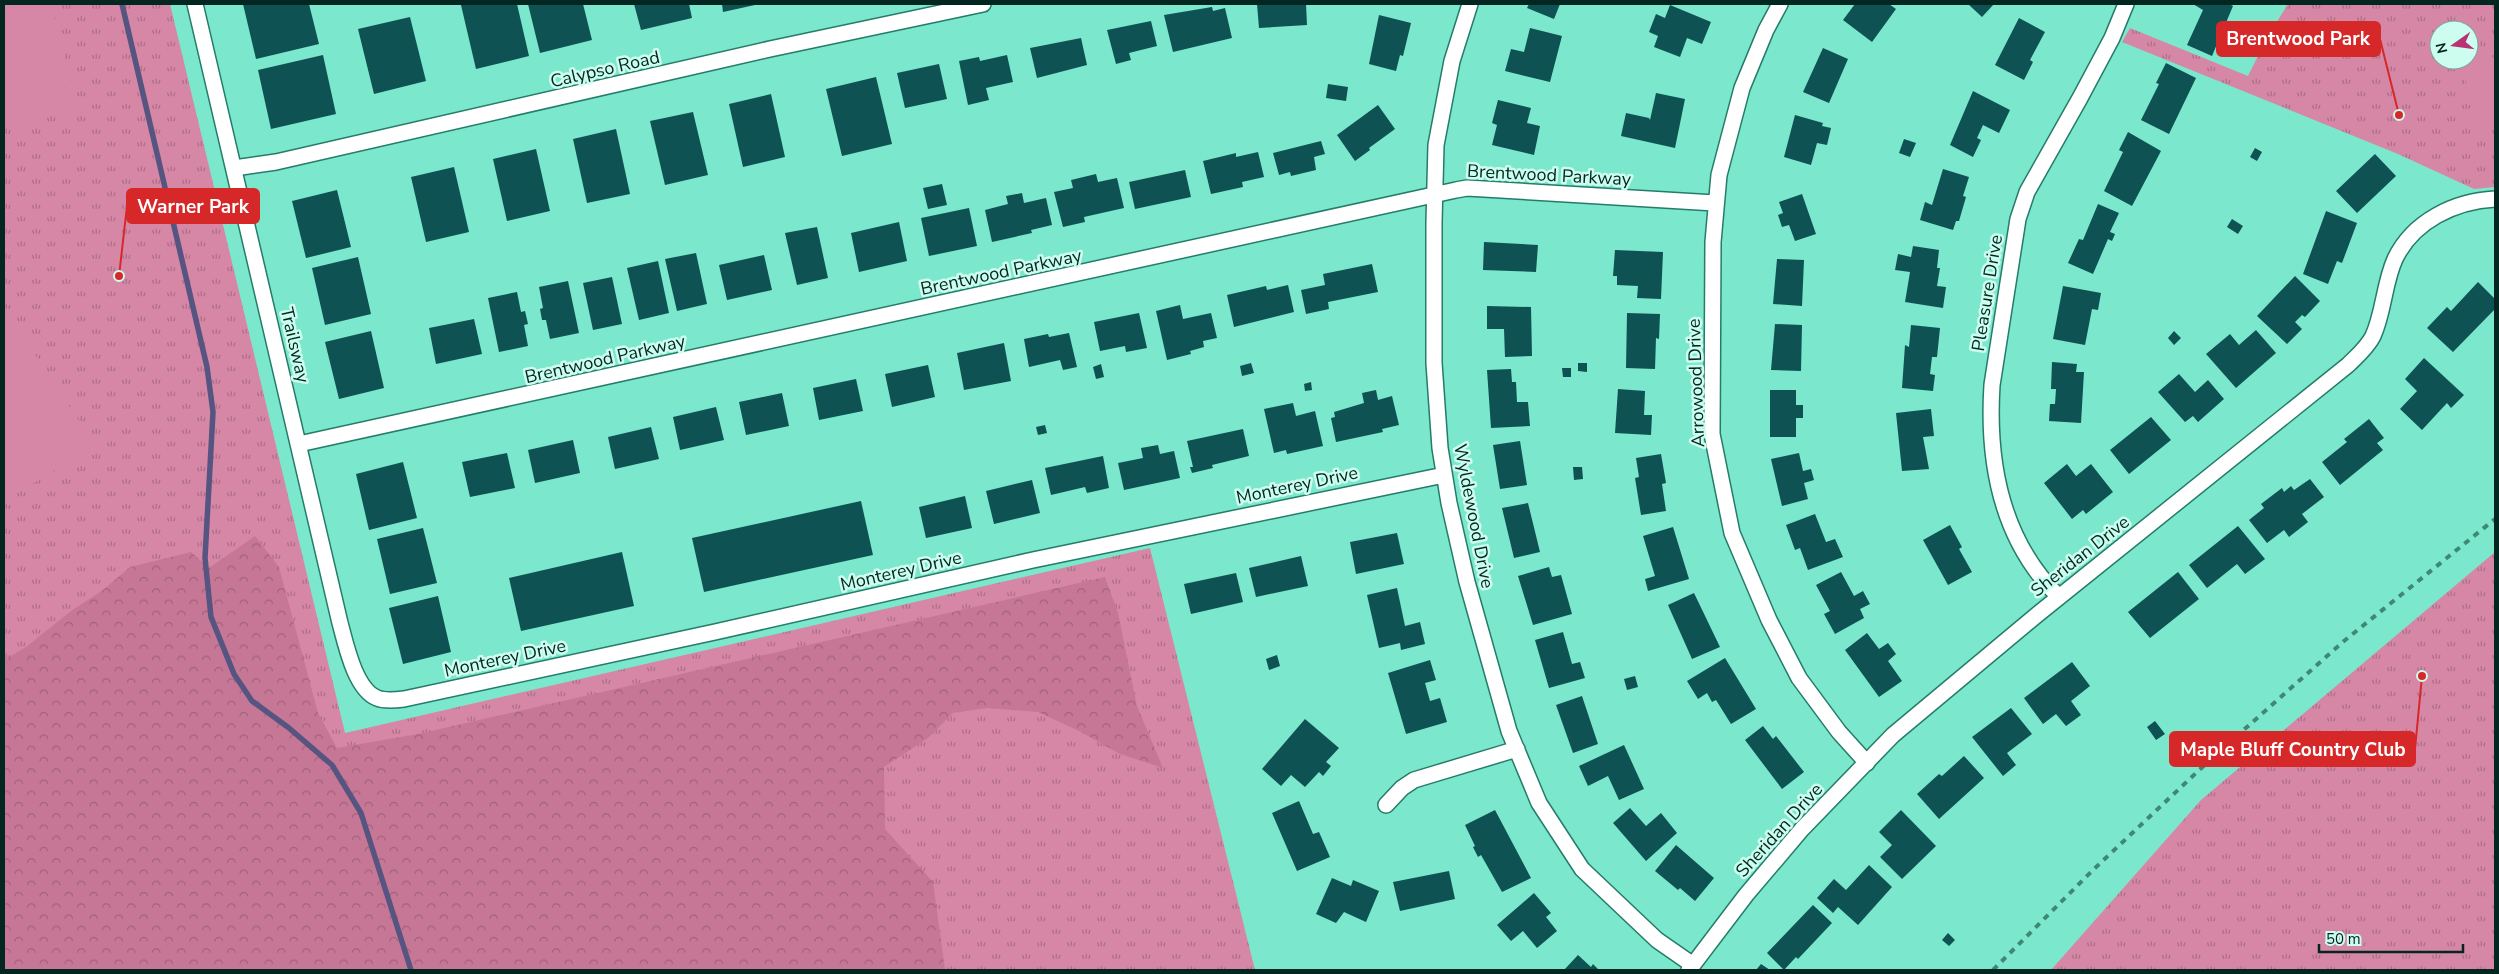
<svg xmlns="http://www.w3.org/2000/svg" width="2499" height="974" viewBox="0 0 2499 974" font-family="'Nunito Sans',sans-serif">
  <defs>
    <pattern id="grass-tufts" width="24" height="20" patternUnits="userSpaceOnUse" patternTransform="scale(1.25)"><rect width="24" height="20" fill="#d787a6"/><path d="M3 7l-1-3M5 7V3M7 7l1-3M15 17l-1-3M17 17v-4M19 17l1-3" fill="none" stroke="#ac6e87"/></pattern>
    <pattern id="forest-crowns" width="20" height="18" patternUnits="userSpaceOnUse" patternTransform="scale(1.25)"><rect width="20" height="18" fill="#c77796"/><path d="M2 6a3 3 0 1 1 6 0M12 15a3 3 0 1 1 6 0" fill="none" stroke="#9f627a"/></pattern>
  </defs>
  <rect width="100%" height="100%" fill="#7be7cc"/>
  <!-- grass -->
  <path fill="url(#grass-tufts)" fill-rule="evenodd" d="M4,4h166l175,729 805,-185 105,422h-1251z
    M2288,4h207v183l-21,2 -76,-35 -276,-112 8,-14 118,48 20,-40zM2439,30h30v30h-30z
    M2495,552v418h-444l150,-170z"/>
  <!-- forest -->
  <path fill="url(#forest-crowns)" d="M255,536l24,31 39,146 19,35 81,-14 687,-157 13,36 19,93 26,62 -43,-14 -41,-23 -41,-19 -51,-4 -34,5 -25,25 -44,29 1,62 48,53 12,88h-941v-310l22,-13 45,-36 32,-21 27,-23 61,-15 18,16z"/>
  <!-- garden -->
  <path fill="#d787a6" d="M4,4h47l26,104 -73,18z
    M2495,57v64l-18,5 -15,-61z
    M4,308l91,137 -91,56z"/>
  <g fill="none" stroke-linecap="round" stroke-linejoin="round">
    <!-- stream -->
    <path stroke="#565481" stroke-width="5.5" d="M122,4l85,363 6,45 -8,146 6,59 23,57 18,27 37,27 43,37 29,48 50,157"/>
  </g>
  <!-- building -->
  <path fill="#0e5253" d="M243,4h66l10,40 -63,15z
    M466,4h51l12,52 -53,13 -15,-64z
    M528,4h55l9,36 -52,13z
    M634,4h55l3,14 -51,12z
    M722,4h33v1l-32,7z
    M1257,4h49l1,21 -48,3z
    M1529,4h31l-6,15 -27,-11z
    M1855,4h34l7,5 -24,33 -29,-22z
    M1968,4h26l-12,13z
    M2193,4h36l4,2 -21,50 -25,-11 16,-35z
    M1670,5l41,17 -9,22 -15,-6 -7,19 -26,-10 4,-11 -9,-4 7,-18 9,4z
    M1212,7l1,4 12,-3 7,30 -59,14 -9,-37z
    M1379,15l32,8 -8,33 -3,-1 -4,16 -27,-7z
    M410,17l16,64 -52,13 -16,-65z
    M2019,18l26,14 -15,28 3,2 -9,18 -29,-15z
    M1151,21l6,25 -28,7 2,7 -15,4 -9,-34z
    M1530,28l32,8 -12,46 -45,-11 6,-22 13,3z
    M1081,38l6,27 -50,13 -7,-30z
    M1823,48l25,11 -19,44 -26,-11z
    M323,55l13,59 -65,15 -13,-59z
    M1007,55l6,27 -27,6 3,12 -21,5 -9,-44 20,-4 1,4z
    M2166,63l30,15 -27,56 -28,-14 18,-36 -3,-1z
    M939,64l8,35 -42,9 -8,-35z
    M876,77l16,67 -50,12 -16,-67z
    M1328,84l20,3 -2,14 -20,-3z
    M1973,91l37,19 -11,23 -16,-8 -6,13 4,2 -8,17 -23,-12z
    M1656,93l29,6 -10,49 -54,-12 5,-23 23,5 1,2z
    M771,94l14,63 -42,10 -14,-63z
    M1498,100l33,8 -4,15 13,3 -6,29 -42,-10 5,-20 -5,-2z
    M1378,105l17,24 -26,19 1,2 -15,11 -18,-26z
    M693,112l15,63 -43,10 -15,-64z
    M1795,115l28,8 -1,3 9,2 -4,17 -10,-2 -6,22 -27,-8z
    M616,129l14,65 -43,9 -14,-64z
    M2128,132l33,19 -29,55 -28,-15 19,-39 -4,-2z
    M1904,139l12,4 -6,14 -11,-4z
    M1321,141l4,13 -11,3 2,13 -25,6 -1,-4 -11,3 -6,-22z
    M2255,148l7,4 -5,9 -7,-4z
    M536,149l14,62 -43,10 -14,-62z
    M1258,152l6,25 -22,5 1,5 -32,7 -8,-33 33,-8v4z
    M2375,154l21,22 -39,37 -21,-22z
    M454,167l15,65 -43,10 -15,-65z
    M1943,169l26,8 -6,19 3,1 -7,24h-3l-3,9 -33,-10 5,-18 7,3z
    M1185,170l6,27 -56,12 -6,-27z
    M1096,174l2,8 19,-4 7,30 -40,9 1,5 -22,5 -9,-35 19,-4 -2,-8z
    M942,184l5,21 -19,4 -5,-21z
    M337,190l14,57 -45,11 -14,-57z
    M1022,193l2,10 22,-5 6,27 -21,5 1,3 -40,9 -7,-32 23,-6 -2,-8z
    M1802,194l14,40 -21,7 -6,-16 -7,2 -4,-12 5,-2 -4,-11z
    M2098,204l21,9 -9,19 5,2 -3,7 -4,-2 -15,35 -25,-11 11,-24 4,1z
    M969,208l8,38 -48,10 -8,-38z
    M2326,211l31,12 -15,40 -5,-2 -9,23 -25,-10z
    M2232,219l11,7 -5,8 -11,-7z
    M899,222l8,39 -48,11 -8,-39z
    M817,227l11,51 -31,7 -12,-52z
    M1484,242l54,3 -2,27 -53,-2z
    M1913,246l26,4 -2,18h3l-3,18 9,1 -3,21 -38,-6 5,-30 -15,-2 3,-16 13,3z
    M1615,250l48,2 -2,47 -24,-1 1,-12 -21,-1v-9h-4z
    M696,253l11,51 -30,7 -12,-52z
    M764,255l8,35 -45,10 -8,-35z
    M358,257l13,57 -46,11 -13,-57z
    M1777,259l27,1 -2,46 -29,-2z
    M658,261l11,52 -30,7 -12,-52z
    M1372,264l6,28 -50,10 1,7 -23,5 -5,-24 24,-5 -2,-11z
    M2295,276l25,25 -15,16 -3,-2 -7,7 7,7 -15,15 -30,-28z
    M612,277l10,47 -29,6 -10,-47z
    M568,281l11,52 -29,6 -4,-19h-4l-2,-11 3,-1 -4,-21z
    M2478,282l17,17v10l-42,43 -26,-24 20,-21 4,4z
    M1288,285l6,27 -60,15 -7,-32 39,-9 1,4z
    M2063,286l38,7 -3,17 -6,-1 -7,36 -32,-6z
    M517,292l4,20 4,-1 3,13 -4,1 4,21 -29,6 -11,-54z
    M1180,305l3,14 28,-6 6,25 -14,3 1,6 -14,4 1,3 -24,6 -11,-49z
    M1487,306l44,1 1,49 -27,1 -1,-28h-17z
    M1139,313l8,35 -21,4 -1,-6 -25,5 -6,-29z
    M1627,313l33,1 -1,25 -3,-1 -1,31 -29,-1z
    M474,319l8,35 -46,10 -7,-36z
    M1775,324l27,1 -1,46 -30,-1z
    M1911,325l29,3 -3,29h-5l-2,17 5,1 -2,16 -31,-3 3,-43 4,2z
    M2256,330l20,23 -40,35 -30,-34 24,-20 9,11z
    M371,331l13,57 -45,11 -14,-57z
    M2174,331l7,7 -7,7 -6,-7z
    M1069,333l8,34 -14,3 -3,-10 -31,7 -5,-28 24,-5 1,3z
    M1004,343l7,38 -47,9 -7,-37z
    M2424,358l40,37 -13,13 -4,-5 -25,27 -22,-21 17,-18 -12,-12z
    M2052,362l25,2 -1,8h8l-3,51 -32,-2 1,-17h5l1,-15h-5z
    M1251,363l3,10 -12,3 -2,-10z
    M1578,363h9v9l-9,-1z
    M1101,364l3,13 -8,2 -3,-12z
    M928,365l7,32 -43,10 -7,-33z
    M1562,368h9v9h-8z
    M1511,369l1,13h4l1,20h11l2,24 -39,2 -4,-58z
    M2179,374l16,18 13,-12 16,19 -26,23 -5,-6 -8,6 -27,-30z
    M856,379l7,32 -44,9 -6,-32z
    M1311,382l1,8 -7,1 -1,-7z
    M1618,389l27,2 -1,24h8l-1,20 -36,-2z
    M1376,390l2,10 14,-4 7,29 -17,4 1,3 -47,10 -5,-24 4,-1 -1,-5 30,-9 -2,-10z
    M1770,390h26v15h7v13h-7v19h-26z
    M782,393l7,33 -43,9 -7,-33z
    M1293,403l3,13 19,-5 8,35 -36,8 -1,-4 -12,3 -10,-44z
    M716,407l8,33 -44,10 -7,-33z
    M1931,409l3,27 -11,1 6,32 -27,2 -6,-58z
    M2151,417l20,23 -42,34 -19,-24z
    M2369,419l15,19 -7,5 6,7 -43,35 -18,-23 25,-20 -3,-3z
    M1045,425l2,8 -9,2 -2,-8z
    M651,427l8,32 -44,10 -7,-32z
    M1243,429l6,27 -37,9 1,3 -21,5 -2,-6h3l-6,-26z
    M573,440l7,33 -45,10 -7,-33z
    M1520,441l7,44 -27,4 -7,-44z
    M1158,445l2,9 14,-3 6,27 -56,12 -6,-27 25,-5 -2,-10z
    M507,453l8,35 -45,9 -8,-35z
    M1799,453l4,18 8,-2 3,11 -10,3 4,16 -26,7 -11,-47z
    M1661,454l5,29 -4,1 4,27 -25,4 -6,-37 4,-1 -3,-19z
    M1103,456l6,32 -22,5 -2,-6 -34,8 -6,-27z
    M403,462l14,56 -48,12 -13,-56z
    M2067,464l9,12 15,-12 22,28 -27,22 -3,-4 -11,9 -28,-36z
    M1573,467h9l1,12 -9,1z
    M2310,479l14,18 -22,17 6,8 -19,15 -5,-7 -17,13 -18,-23 15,-12 -3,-4 21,-16 2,4 7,-6 3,4z
    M1032,480l8,33 -46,11 -8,-33z
    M965,496l7,32 -46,10 -7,-31z
    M861,501l12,54 -169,37 -12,-54z
    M1528,503l12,49 -26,6 -12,-50z
    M1815,514l11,28 9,-3 8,18 -35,13 -8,-22 -5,2 -9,-25z
    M1950,525l12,22 -3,2 13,23 -24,13 -25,-45z
    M2238,526l27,33 -20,15 -8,-10 -30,24 -18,-23z
    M1673,527l16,52 -41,12 -3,-12 10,-3 -12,-40z
    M423,528l14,55 -47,11 -13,-55z
    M1397,533l7,31 -48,10 -6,-32z
    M622,552l12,54 -113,25 -12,-53z
    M1301,556l7,30 -52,11 -7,-29z
    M1549,567l3,10 9,-2 11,39 -39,11 -15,-49z
    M1841,572l13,24 9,-5 7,13 -10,5 4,9 -29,16 -11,-20 6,-3 -14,-26z
    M2178,572l21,27 -49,39 -22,-26z
    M1236,573l7,29 -52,12 -7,-30z
    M1397,588l8,38 15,-4 5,22 -24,6 -1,-7 -21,5 -12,-53z
    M1694,593l26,54 -28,12 -24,-54z
    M438,596l13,56 -48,12 -14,-56z
    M1563,632l9,32 8,-2 5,16 -36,10 -14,-48z
    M1867,633l12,16 9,-6 8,11 -8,7 14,20 -23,16 -34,-47z
    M1277,655l3,11 -11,4 -3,-11z
    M1725,658l31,51 -25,15 -15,-24 -4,2 -5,-9 -9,6 -11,-18z
    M1430,660l6,20 -11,3 5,18 10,-3 7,24 -41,12 -18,-61z
    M2072,662l18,24 -19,15 10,14 -15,11 -10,-12 -13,10 -19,-26z
    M1635,676l3,11 -11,3 -3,-11z
    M1582,696l16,48 -25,9 -17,-48z
    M2011,708l21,26 -25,19 9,12 -13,11 -31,-39z
    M1305,719l34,29 -13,14 5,4 -8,10 -4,-4 -14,15 -14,-12 -10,11 -19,-17z
    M2155,721l10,13 -9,6 -9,-13z
    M1763,726l10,13 3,-3 28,36 -22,17 -37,-49z
    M1624,745l20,44 -25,11 -11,-24 -20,10 -9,-20z
    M1964,756l20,22 -45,41 -22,-25 22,-20 3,2z
    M1299,801l14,33 6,-2 11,25 -33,14 -25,-58z
    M1630,808l16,18 15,-13 16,20 -31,28 -33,-38z
    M1495,810l36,68 -29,14 -21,-37 -3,2 -5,-10 2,-1 -10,-21z
    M1901,810l35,36 -34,33 -22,-22 12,-12 -13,-13z
    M1676,845l38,33 -19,23 -15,-13 -2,2 -23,-19z
    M1869,865l23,22 -34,38 -20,-18 -5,6 -16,-15 17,-19 12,11z
    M1449,871l6,28 -55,12 -7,-29z
    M1332,878l19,8 2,-6 26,11 -13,31 -22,-10 -8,11 -20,-9z
    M1534,893l17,20 -5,4 11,14 -20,17 -14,-17 -12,10 -14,-16z
    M1813,905l19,18 -34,36 -2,-2 -12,13 -17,-17z
    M1948,933l7,7 -6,6 -7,-6z
    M1578,955l13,12 2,-3 6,6h-35z
    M1761,964l9,6h-14z"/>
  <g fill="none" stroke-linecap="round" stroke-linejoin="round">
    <!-- minor casing -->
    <g stroke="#257c69" stroke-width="18">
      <path id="minor" d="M195,4l145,619c6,22 15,66 37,75 7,3 19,2 27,1l311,-67 318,-72 411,-85
        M1470,4l-18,57 -16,84 -2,77v141l6,85 9,55 18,79 42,149 30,72 43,66 75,71 36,25
        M1780,4l-14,26 -24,58 -23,87 -6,67 -1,192 20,99 37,87 30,58 40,54 28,31
        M234,168l42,-6 494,-113 213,-45
        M299,444l1157,-254 11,-2 248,15
        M2059,597c-57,-56 -72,-134 -67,-212l26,-166 9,-27 53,-94 32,-60 14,-34
        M1386,805l16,-17 12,-8 103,-31
        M1689,970l57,-75 56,-66 91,-94 145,-121 310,-249c9,-9 19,-17 25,-29 11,-24 11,-53 22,-77 18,-38 60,-58 100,-60"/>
    </g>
    <!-- minor -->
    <use href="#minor" stroke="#fff" stroke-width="15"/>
    <!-- rail -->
    <path stroke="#3f8776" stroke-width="4" stroke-dasharray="6 6" stroke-linecap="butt" d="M1993,970l101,-101 118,-111 132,-117 151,-122"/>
  </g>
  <g text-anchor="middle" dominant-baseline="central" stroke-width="5" stroke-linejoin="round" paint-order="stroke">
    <!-- street labels -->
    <g font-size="18" fill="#032720" stroke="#ccfdef">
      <text transform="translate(605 69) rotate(-13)">Calypso Road</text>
      <text transform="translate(1549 175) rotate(3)">Brentwood Parkway</text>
      <text transform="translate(1001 272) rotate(-12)">Brentwood Parkway</text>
      <text transform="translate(1987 293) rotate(-81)">Pleasure Drive</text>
      <text transform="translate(295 345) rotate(77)">Trailsway</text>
      <text transform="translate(605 359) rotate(-13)">Brentwood Parkway</text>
      <text transform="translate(1696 383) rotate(-92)">Arrowood Drive</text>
      <text transform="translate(1297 485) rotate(-12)">Monterey Drive</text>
      <text transform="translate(1474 516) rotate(79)">Wyldewood Drive</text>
      <text transform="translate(2080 556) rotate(-38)">Sheridan Drive</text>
      <text transform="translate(901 571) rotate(-13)">Monterey Drive</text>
      <text transform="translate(505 658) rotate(-12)">Monterey Drive</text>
      <text transform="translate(1779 830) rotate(-48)">Sheridan Drive</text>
    </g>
  </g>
  <!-- callouts -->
  <path fill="none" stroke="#d62828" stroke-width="2" d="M2399 115L2380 39M119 276L127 206M2422 676L2415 749"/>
  <g fill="#d62828" stroke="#ccfdef" stroke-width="2">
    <circle cx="2399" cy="115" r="5"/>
    <circle cx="119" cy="276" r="5"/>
    <circle cx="2422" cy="676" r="5"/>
  </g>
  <g fill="#d62828" stroke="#d62828" stroke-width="2">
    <rect x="2217" y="22" width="163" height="34" rx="5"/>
    <rect x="127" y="189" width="132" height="34" rx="5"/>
    <rect x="2170" y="732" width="245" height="34" rx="5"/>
  </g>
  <g font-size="19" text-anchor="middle" font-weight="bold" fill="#fff">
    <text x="2298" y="45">Brentwood Park</text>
    <text x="193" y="213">Warner Park</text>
    <text x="2293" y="756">Maple Bluff Country Club</text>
  </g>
  <!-- border -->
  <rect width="2499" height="974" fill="none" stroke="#032720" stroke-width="10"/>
  <!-- north arrow -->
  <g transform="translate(2454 45) rotate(256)"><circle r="24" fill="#ccfdef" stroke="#7ca79c"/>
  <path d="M0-4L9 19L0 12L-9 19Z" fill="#b93273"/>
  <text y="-8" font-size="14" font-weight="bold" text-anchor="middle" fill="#032720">N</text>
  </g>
  <!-- scale -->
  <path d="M2319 944v8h144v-8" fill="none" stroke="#032720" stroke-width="2.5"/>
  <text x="2326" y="944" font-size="15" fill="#032720" stroke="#ccfdef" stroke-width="4" paint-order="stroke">50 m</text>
</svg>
